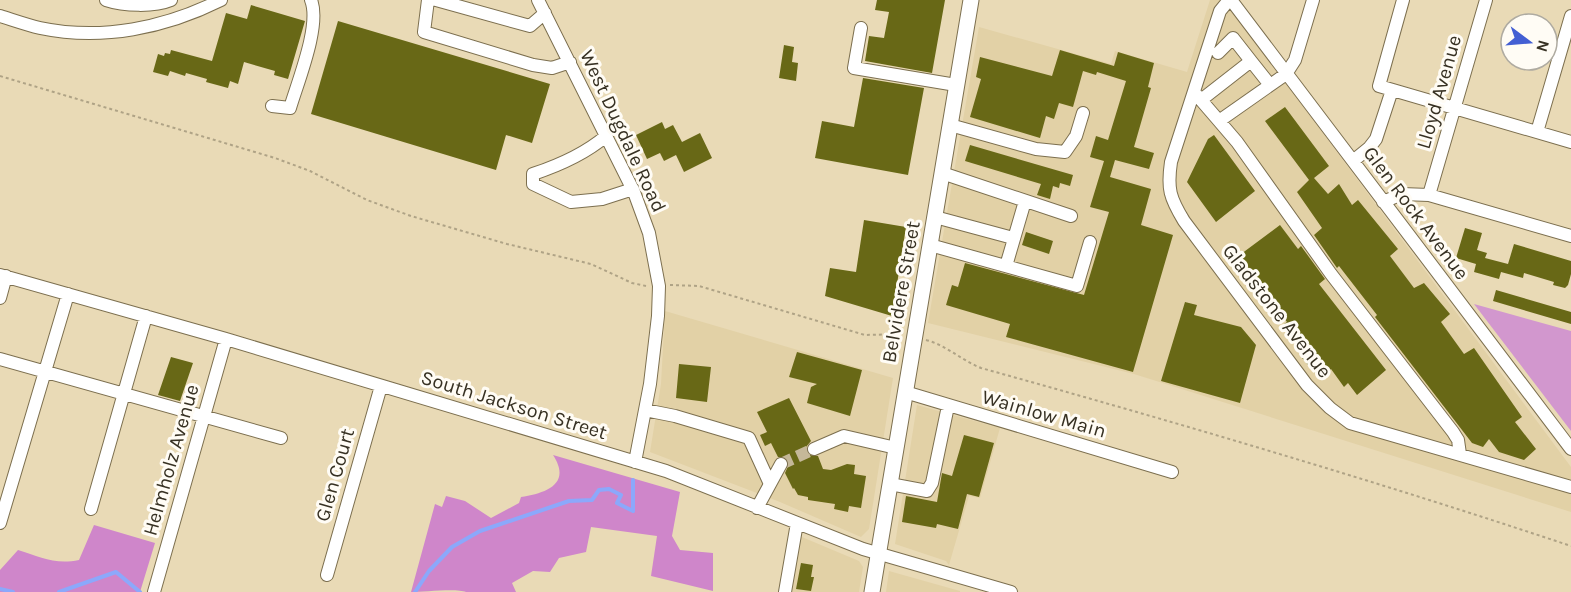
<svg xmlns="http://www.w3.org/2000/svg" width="1571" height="592" viewBox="0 0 1571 592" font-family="Karla,sans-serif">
  <rect width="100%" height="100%" fill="#e9dab6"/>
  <!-- built -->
  <path fill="#e2d1a6" d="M1210,0h14l347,467v45l-437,-138 -206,-51 51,-296 132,37 4,-13 72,21z
    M665,311l228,67 -24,151 -8,8 -81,-35 -130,-50 11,-68z
    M917,405l83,23 -20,70 -11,-2 -20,69 -3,-4 -51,-17z
    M790,532l69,29 4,6 -4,25h-80z
    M889,571l71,20v1h-74z"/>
  <!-- green -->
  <path fill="#d297ce" d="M1474,304l97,27v100z"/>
  <!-- forest -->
  <path fill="#cf86ca" d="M553,455l127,37 -8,44 8,14 33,3v38l-62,-15 6,-40 -66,-9 -5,25 -27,6 -9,14 -17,-1 -21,12 4,9h-50c-9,-4 -43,0 -55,0l24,-88 7,3 4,-11 19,5 26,17 28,-15 2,-6c25,-4 51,-13 32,-42z
    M94,525l61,18 -15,49h-140v-22l18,-20c22,7 37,15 61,10z"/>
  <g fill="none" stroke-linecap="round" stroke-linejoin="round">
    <!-- stream -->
    <path stroke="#8ca8fb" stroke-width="4" d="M0,589l13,3
      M59,592l57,-20 24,20
      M415,592l14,-21 23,-24 28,-16 89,-30 23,-1 7,-10 10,-1 12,6 -4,8 16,8v-31"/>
  </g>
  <!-- building -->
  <path fill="#686816" d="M877,0h68l-13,73 -67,-12 4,-25 15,2 5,-26 -14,-2z
    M251,5l54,16 -17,58 -14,-4 1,-4 -31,-9 -6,22 -8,-3 -2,7 -22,-6 1,-3 -21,-6 -1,3 -15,-5 -2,5 -15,-4 5,-18 6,2 1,-3 5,1 1,-4 41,11 14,-48 21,6z
    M338,21l212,63 -18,59 -26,-8 -10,35 -185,-56z
    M784,45l10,2 -2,15 6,1 -2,18 -17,-3z
    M1060,50l54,16 4,-14 36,11 -6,24 3,1 -17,59 20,6 -5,16 -34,-9 -5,17 41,12 -10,36 32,10 -40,137 -127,-35 4,-13 -64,-19 6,-20 6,2 7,-24 119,32 25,-83 -19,-5 14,-46 -14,-4 6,-21 12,4 18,-59 -29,-9 -1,3 -13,-4 -10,36 -14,-4 -5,16 -8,-3 -6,22 -70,-21 11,-38 -5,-2 4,-20 72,19z
    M863,78l61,10 -16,87 -93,-17 7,-37 32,6z
    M1285,107l44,59 -15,12 14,16 11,-10 13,21 6,-5 40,49 -8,7 24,32 10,-5 26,31 -9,8 23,32 10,-6 48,69 -7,5 21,27 -12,11 -25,-8 -10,-13 -6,8 -11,-4 -97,-126 2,-2 -38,-49 -2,2 -23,-33 8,-7 -25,-36 12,-12 -44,-59z
    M662,122l3,7 8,-4 9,17 18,-9 12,25 -28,14 -8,-17 -12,6 -4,-8 -13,6 -11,-24z
    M1214,135l41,56 -39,31 -29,-40 21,-43z
    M970,145l103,30 -3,11 -10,-3 -1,5 -6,-2 -3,13 -13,-4 4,-11 -76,-23z
    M864,220l42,7 -14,89 -67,-20 5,-28 26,4z
    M1280,225l18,24 3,-3 24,33 -6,5 67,86 -29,25 -9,-12 -4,4 -13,-18 -11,10 -18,-21 7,-12 -18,-13 -7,-9 3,-2 -50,-65z
    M1465,228l17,5 -5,17 10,3 -2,5 23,6 6,-20 57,17v13l-3,11 -3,3 -12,-3 1,-3 -30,-9 -1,5 -22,-6 -2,7 -25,-7 2,-8 -20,-6z
    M1026,232l27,9 -4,13 -27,-9z
    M1496,290l75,22v12l-78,-23z
    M1185,302l12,3 -3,10 47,12 15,18 -16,58 -79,-22z
    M797,352l65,18 -12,46 -43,-13 4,-16 6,-3 -28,-7z
    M171,357l22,6 -13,38 -22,-6z
    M679,364l32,3 -4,35 -31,-4z
    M789,398l22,43 -5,6 3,8 9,1 5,13 8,1 16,-6 8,1 -1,9 12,2 -5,32 -12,-2 -1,6 -14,-3 1,-5 -27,-4v-3l-10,-2 -4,-7 -1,1 -8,-16 4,-9 -1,-4 -4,-3h-6l-7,-14 -6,3 -5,-11 7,-3 -10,-20z
    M964,435l30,8 -15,54 -12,-3 -9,35 -21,-5 -1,4 -34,-6 4,-26 31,6 5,-29 10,3z
    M801,563l12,2 -2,12h3l-3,14 -15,-2z"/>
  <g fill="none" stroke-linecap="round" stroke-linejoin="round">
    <!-- minor-tunnel -->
    <path stroke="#c5b899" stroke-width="12" stroke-dasharray="12 6" stroke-linecap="butt" d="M781,464l33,-15"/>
    <!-- minor casing -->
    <g stroke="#7c6f4f" stroke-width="14">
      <path id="minor" d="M106,0c18,6 48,7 65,0
        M428,0l-4,32 109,33 19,3 18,-6
        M436,0l94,26 15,-13
        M538,0l96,192 15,41 10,53 -1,30 -8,68 -15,78
        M1229,0l-9,11 -49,151c-4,27 -1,36 13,59l123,164 23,23 20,15 221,64
        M1231,0l340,449
        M1403,0l-24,86 192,56
        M0,16c13,4 27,9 40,12 62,13 125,0 181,-28
        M861,28l-7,40 102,17
        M1218,53l15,-15 18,23
        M1194,92l25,29 67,-47 9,-14 18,-60
        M1201,100l50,-39 19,24
        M272,106l18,2c8,-27 31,-83 21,-108
        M1219,121l18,21 94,132 122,158 5,8 2,14
        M950,125l86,24 29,3 11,-16 7,-23
        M1537,132l34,-116
        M606,136c-21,18 -46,29 -73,38v10l38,18 31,-3 31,-10
        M1353,161l16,-13 7,-9 16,-49
        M942,173l129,43
        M1429,195l57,-195
        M1383,202l19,-8 27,1 142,41
        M935,217l78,21
        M930,245l147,41 13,-44
        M1006,266l19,-65
        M0,275l226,64 440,132 197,78 148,43
        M0,298l6,-22
        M0,359l281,79
        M905,392l267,80
        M645,410l30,6 74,22 21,46
        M814,449l30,-13 52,12
        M890,484l37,7 5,-8 16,-77
        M757,508l24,-44
        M91,509l55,-193
        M0,523l68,-229
        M327,575l54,-189
        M154,592l72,-253
        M785,592l12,-69"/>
    </g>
    <!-- major casing -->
    <g stroke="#7c6f4f" stroke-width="17">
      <path id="major" d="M872,592l99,-592"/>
    </g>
    <!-- path -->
    <path stroke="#afa386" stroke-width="2" stroke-dasharray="3 3" stroke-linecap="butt" d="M0,76l275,82 35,13 57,29 44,16 96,28 84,20 41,19 14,3
      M670,285l29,1 166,49 38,-1
      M926,340c20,5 35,20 55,28 198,55 395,113 590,178"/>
    <!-- minor -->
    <use href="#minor" stroke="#fff" stroke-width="12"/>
    <!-- major -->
    <use href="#major" stroke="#fff" stroke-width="15"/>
  </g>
  <g text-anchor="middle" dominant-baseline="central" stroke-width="6" stroke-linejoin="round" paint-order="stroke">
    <!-- street labels -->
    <g font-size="20" fill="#373123" stroke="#fffcf5">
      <text transform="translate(1439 92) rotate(-74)">Lloyd Avenue</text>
      <text transform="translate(623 131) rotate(65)">West Dugdale Road</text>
      <text transform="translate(1416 213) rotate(53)">Glen Rock Avenue</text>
      <text transform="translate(901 292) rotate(-80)">Belvidere Street</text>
      <text transform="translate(1277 311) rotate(52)">Gladstone Avenue</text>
      <text transform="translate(514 405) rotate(17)">South Jackson Street</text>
      <text transform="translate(1044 414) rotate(16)">Wainlow Main</text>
      <text transform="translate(171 460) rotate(-74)">Helmholz Avenue</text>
      <text transform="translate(335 475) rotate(-74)">Glen Court</text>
    </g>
  </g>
  <!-- north arrow -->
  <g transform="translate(1529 42) rotate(106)"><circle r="28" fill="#fffcf5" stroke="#afaba1" stroke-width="1.5"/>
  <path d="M0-4.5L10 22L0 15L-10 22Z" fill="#435fd3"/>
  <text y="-9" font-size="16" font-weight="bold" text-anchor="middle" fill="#373123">N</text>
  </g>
</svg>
